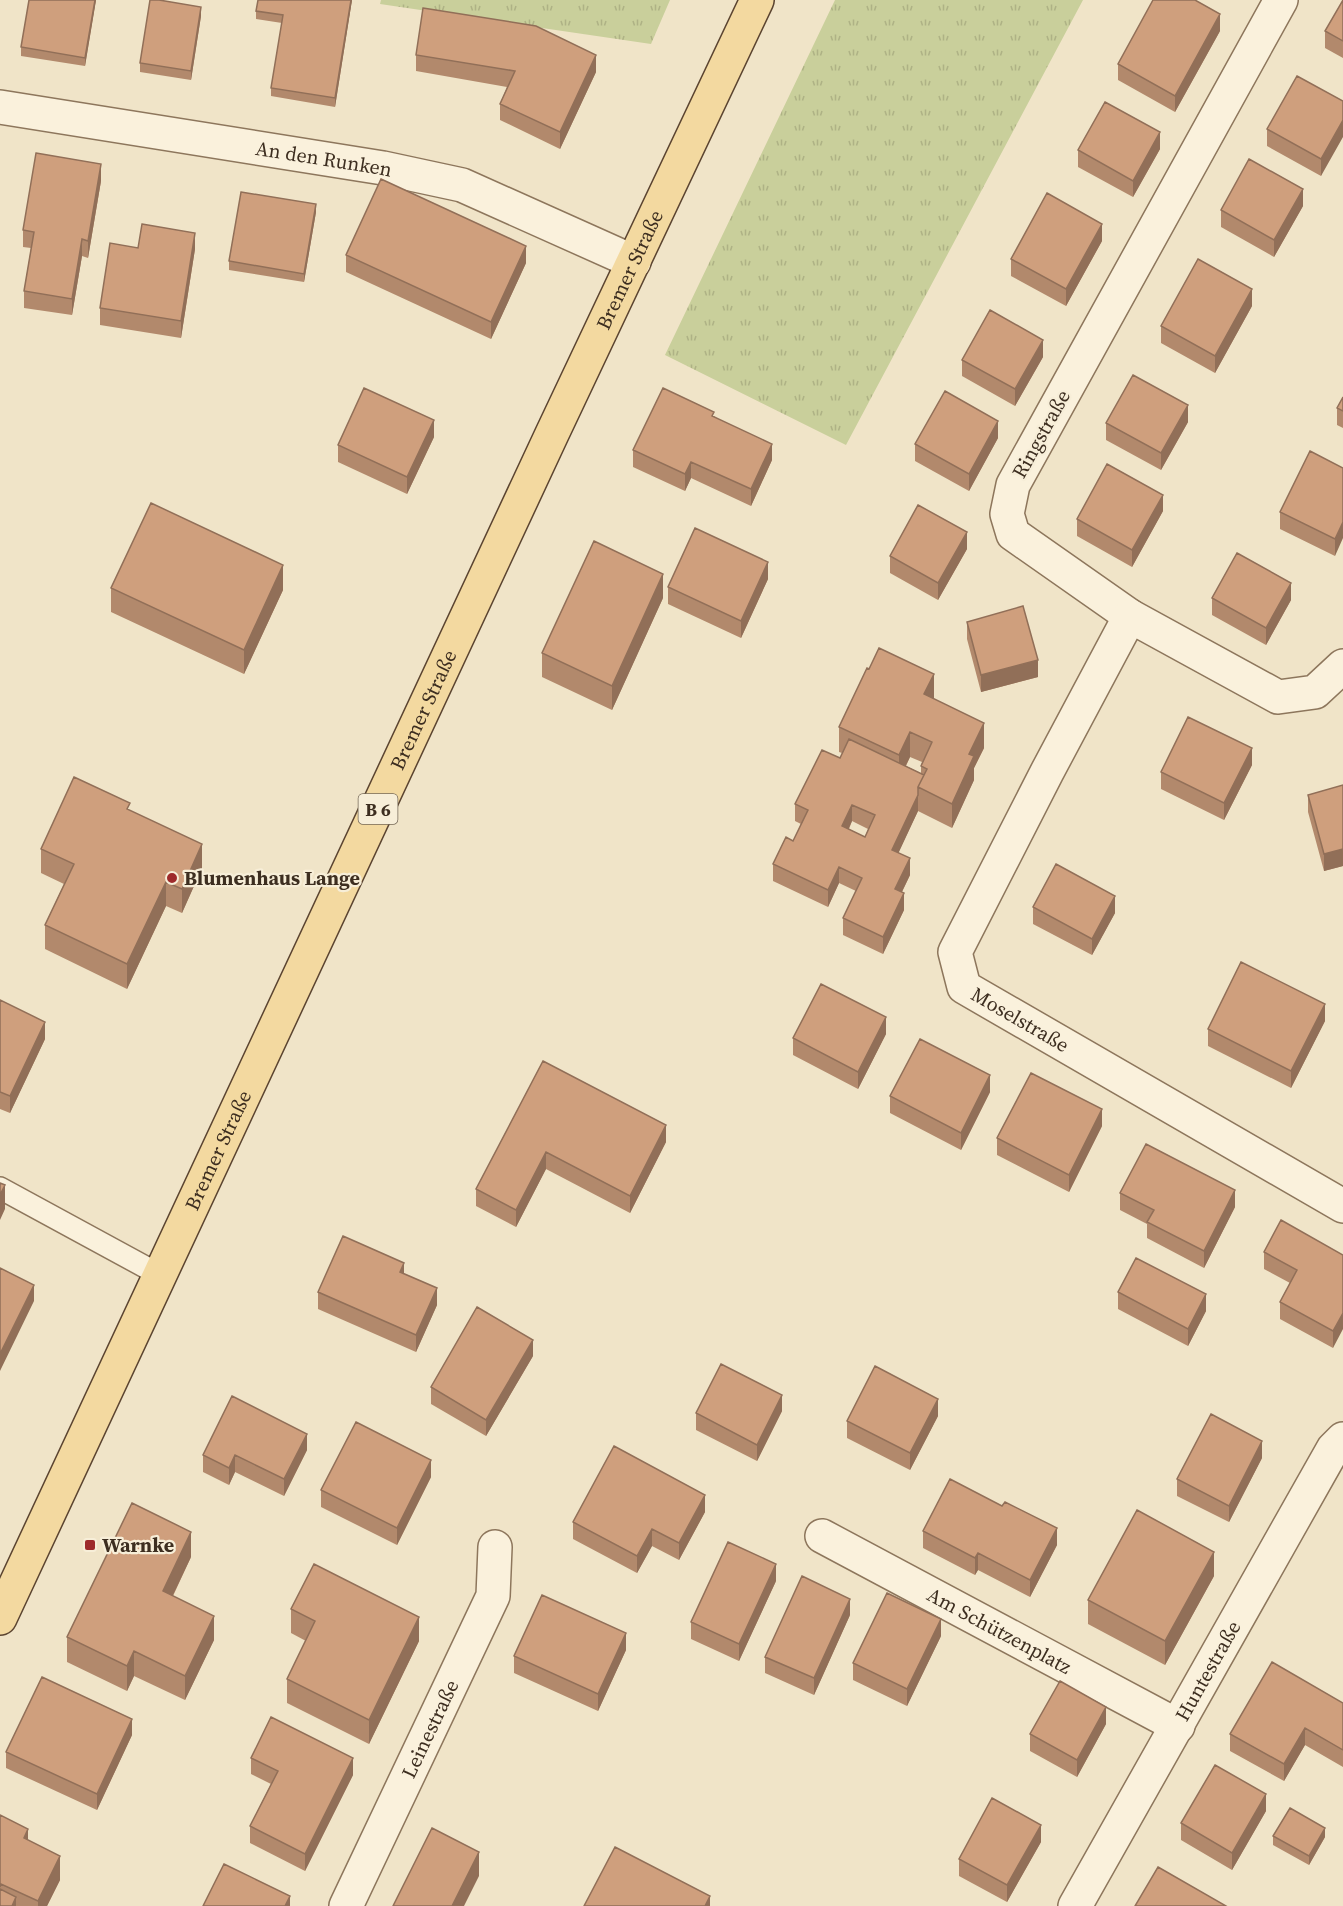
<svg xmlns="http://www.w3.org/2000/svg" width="1343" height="1906" viewBox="0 0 1343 1906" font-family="'Source Serif 4',serif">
  <defs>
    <pattern id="grass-tufts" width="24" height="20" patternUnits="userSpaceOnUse" patternTransform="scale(1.5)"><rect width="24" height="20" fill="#c9cf9b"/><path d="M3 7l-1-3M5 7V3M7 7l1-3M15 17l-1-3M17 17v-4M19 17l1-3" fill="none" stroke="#aeb285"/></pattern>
  </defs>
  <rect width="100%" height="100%" fill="#f0e4c8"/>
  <!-- grass -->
  <path fill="url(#grass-tufts)" d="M381,0h289l-19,44 -271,-40z
    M835,0h248l-237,445 -181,-90z"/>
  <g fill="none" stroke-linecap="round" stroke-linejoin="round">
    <!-- service casing -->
    <g stroke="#8d765c" stroke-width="24">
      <path id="service" d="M0,1188l160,87"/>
    </g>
    <!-- minor casing -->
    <g stroke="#8d765c" stroke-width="36">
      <g id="minor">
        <path d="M1281,0l-268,485 -6,29 6,20 117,82 148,81 37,-5 28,-26"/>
        <path id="s1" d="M0,107l383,61 79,17 172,77"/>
        <path id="s2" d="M1130,616l-83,156 -92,180 9,35 379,219"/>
        <path id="s3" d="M822,1536l356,190"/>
        <path id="s4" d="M346,1906l147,-310 2,-49"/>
        <path id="s5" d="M1075,1906l258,-457 10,-10"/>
      </g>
    </g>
    <!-- primary casing -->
    <g stroke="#5b4430" stroke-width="36">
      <g id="primary">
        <path id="s6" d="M0,1618l551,-1182 206,-436"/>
      </g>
    </g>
    <!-- service -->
    <use href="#service" stroke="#faf1dc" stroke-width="21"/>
    <!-- minor -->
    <use href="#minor" stroke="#faf1dc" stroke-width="33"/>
    <!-- primary -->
    <use href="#primary" stroke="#f3d9a0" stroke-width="33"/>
  </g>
  <!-- wall -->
  <path fill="#b2896c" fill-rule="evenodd" d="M29,0h67l-11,66 -64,-10v-9z
    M352,0l-17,107 -64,-11v-8l11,-65 -26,-4v-8z
    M1343,0v58l-18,-10v-17z
    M201,16l-10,64 -51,-8v-9z
    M1220,31l-45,81 -57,-32v-16z
    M416,55l180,17 -36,77 -60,-29v-16l7,-17 -91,-16z
    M1343,101l-22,75 -54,-30v-17z
    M1160,149l-27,48 -55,-30v-17z
    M101,181l-13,77 -6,-2 -10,59 -48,-7v-17l7,-43 -8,-1v-17z
    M1303,206l-29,51 -53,-30v-17z
    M316,212l-12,70 -75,-12v-9z
    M1102,241l-36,65 -55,-30v-17z
    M138,248l57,1 -14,89 -81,-13v-17z
    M346,255l180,8 -35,76 -145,-67z
    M1252,306l-37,67 -54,-30v-17z
    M1043,357l-28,49 -53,-30v-16z
    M1343,397v31l-6,-3v-17z
    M714,416l58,44 -21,46 -60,-28 -6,13 -52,-24v-17z
    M1188,422l-27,48 -55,-30v-17z
    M434,437l-27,57 -69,-32v-17z
    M998,438l-29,53 -54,-30v-17z
    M1343,468l-8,88 -55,-27v-17z
    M1163,511l-31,56 -55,-31v-17z
    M967,549l-29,51 -48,-27v-17z
    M768,579l-27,59 -73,-34v-17z
    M111,588l172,2 -39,84 -133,-62z
    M663,598l-51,112 -70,-33v-24z
    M1212,598l79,2 -25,45 -54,-30z
    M967,622l71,55 -57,15 -14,-53z
    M933,699l51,49 -10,20v12l-22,48 -34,-17 -20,42 12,22 -8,17 2,18 -21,44 -40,-19v-17l13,-27 -17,-8 -11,24 -55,-26v-17l20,-23 8,-17 -6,-3v-17l45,-46 2,-5 -3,-1v-25zM910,757l12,5 -1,4v7l-15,-7zM852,821l16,8 -3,8 -16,-8z
    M1252,765l-28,55 -63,-31v-17z
    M1343,785v81l-19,5 -16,-59v-17z
    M130,810l72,58 -20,45 -16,-7 -39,83 -82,-40v-24l19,-41 -23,-11v-24z
    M1033,907l82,6 -23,42 -59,-31z
    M0,1000l45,39 -35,74 -10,-4z
    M1325,1021l-34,67 -83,-42v-17z
    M886,1034l-28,55 -65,-34v-17z
    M543,1061l123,81 -36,71 -84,-44 -30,58 -40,-21v-17z
    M990,1092l-29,58 -71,-37v-17z
    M1102,1126l-33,66 -72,-37v-17z
    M1120,1193l115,14 -31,61 -57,-30v-14l-27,-14z
    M1264,1252l79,3 -10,93 -53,-29v-17l10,-19 -26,-14z
    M404,1274l33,31 -21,47 -98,-43v-17z
    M1118,1292l88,19 -18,35 -70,-37z
    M533,1356l-47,80 -55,-32v-17z
    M782,1411l-25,50 -61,-31v-17z
    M938,1416l-28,54 -63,-32v-17z
    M307,1450l-23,46 -49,-24 -6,13 -26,-13v-17z
    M1262,1458l-33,64 -52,-26v-17z
    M431,1477l-34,68 -76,-38v-17z
    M1002,1506l55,39 -27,52 -52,-27 -3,5 -52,-27v-17z
    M705,1512l-26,48 -27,-14 -15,27 -64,-34v-17z
    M191,1557l-18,39 41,44 -29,60 -51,-24 -7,15 -60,-29v-25z
    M1214,1576l-49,89 -77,-41v-24z
    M776,1581l-37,80 -48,-22v-17z
    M291,1609l128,32 -50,103 -82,-41v-24l19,-38 -15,-8z
    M850,1615l-36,80 -49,-22v-16z
    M941,1636l-34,70 -54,-26v-17z
    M626,1650l-28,61 -84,-38v-17z
    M1343,1703v64l-38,-22 -21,36 -54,-30v-17z
    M1106,1724l-29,53 -47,-26v-17z
    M132,1735l-35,75 -91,-42v-16z
    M251,1758l102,17 -48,96 -55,-28v-17l21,-42 -20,-10z
    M1266,1811l-34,59 -51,-30v-17z
    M0,1815l60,65 -13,26h-47z
    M1273,1836l52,1 -16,28 -36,-20z
    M1041,1842l-34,60 -48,-26v-17z"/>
  <!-- shaded-wall -->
  <path fill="#916f58" d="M95,0h1l-11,66v-8z
    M351,0h1l-17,107v-9z
    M201,7v9l-10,64v-9z
    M1220,14v17l-45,81v-16z
    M596,55v17l-36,77v-17z
    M1343,120v17l-22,39v-17z
    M1160,132v17l-27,48v-16z
    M101,164v17l-13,77v-17z
    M1303,189v17l-29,51v-17z
    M316,204v8l-12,70v-8z
    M1102,224v17l-36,65v-17z
    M195,233v16l-14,89v-17z
    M82,239v17l-10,59v-16z
    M526,246v17l-35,76v-17z
    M1252,289v17l-37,67v-17z
    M1043,340v17l-28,49v-17z
    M1188,405v17l-27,48v-17z
    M434,420v17l-27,57v-17z
    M998,421v17l-29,53v-17z
    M772,444v16l-21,46v-17z
    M691,462v16l-6,13v-17z
    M1163,495v16l-31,56v-17z
    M1343,522v16l-8,18v-17z
    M967,532v17l-29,51v-17z
    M768,562v17l-27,59v-17z
    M283,565v25l-39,84v-24z
    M663,574v24l-51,112v-24z
    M1291,583v17l-25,45v-17z
    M1038,660v17l-57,15v-17z
    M934,674v25l-10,20v-25z
    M984,723v25l-10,20v12l-22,48v-24l17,-50z
    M910,732v25l-11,22v-24z
    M1252,748v17l-28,55v-17z
    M918,795v16l-26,56v-17z
    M852,805v16l-10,22v-17z
    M202,844v24l-20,45v-24z
    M1343,849v17l-19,5v-17z
    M910,858v17l-15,31v-17z
    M839,867v16l-11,24v-17z
    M166,882v24l-39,83v-25z
    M904,893v17l-21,44v-17z
    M1115,896v17l-23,42v-16z
    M1325,1004v17l-34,67v-17z
    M886,1017v17l-28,55v-17z
    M45,1022v17l-35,74v-17z
    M990,1075v17l-29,58v-17z
    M1102,1109v17l-33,66v-17z
    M666,1125v17l-36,71v-17z
    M546,1152v17l-30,58v-17z
    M5,1185v24l-5,11v-25z
    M1235,1190v17l-31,61v-17z
    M404,1263v17l-4,-8z
    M34,1285v16l-34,70v-17z
    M437,1288v17l-21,47v-17z
    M1206,1294v17l-18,35v-17z
    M1343,1313v16l-10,19v-17z
    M533,1340v16l-47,80v-16z
    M782,1395v16l-25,50v-16z
    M938,1399v17l-28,54v-17z
    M307,1434v16l-23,46v-17z
    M1262,1441v17l-33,64v-16z
    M235,1455v17l-6,13v-17z
    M431,1460v17l-34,68v-17z
    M705,1495v17l-26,48v-17z
    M1057,1528v17l-27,52v-17z
    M652,1529v17l-15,27v-17z
    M191,1532v25l-28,59v-25z
    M1214,1552v24l-49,89v-24z
    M978,1553v17l-3,5v-17z
    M776,1564v17l-37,80v-17z
    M850,1599v16l-36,80v-17z
    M214,1616v24l-29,60v-24z
    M419,1617v24l-50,103v-24z
    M941,1619v17l-34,70v-17z
    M626,1633v17l-28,61v-17z
    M134,1651v25l-7,15v-25z
    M1106,1707v17l-29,53v-17z
    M132,1719v16l-35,75v-16z
    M1305,1728v17l-21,36v-17z
    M353,1758v17l-48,96v-17z
    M1266,1794v17l-34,59v-17z
    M1041,1825v17l-34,60v-17z
    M1325,1828v9l-16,28v-9z
    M28,1829v24l-4,-15z
    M479,1852v24l-15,30h-12z
    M60,1856v24l-13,26h-9v-5z
    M290,1896v10h-5z
    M710,1896v10h-5z
    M16,1897v9h-4z"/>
  <!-- building -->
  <path fill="#cf9f7d" stroke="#916f58" stroke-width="1.5" fill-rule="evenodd" d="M29,0h66l-10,58 -64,-11z
    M150,0h9l42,7 -10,64 -51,-8z
    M258,0h93l-16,98 -64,-10 12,-73 -27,-4z
    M1153,0h42l25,14 -45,82 -57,-32z
    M1343,0v41l-18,-10z
    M423,8l113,18 60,29 -36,77 -60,-28 15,-33 -99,-16z
    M1297,76l46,25v19l-22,39 -54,-30z
    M1105,102l55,30 -27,49 -55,-31z
    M36,153l65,11 -13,77 -6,-2 -10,60 -48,-8 10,-59 -11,-2z
    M1249,159l54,30 -29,51 -53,-30z
    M381,179l145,67 -35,76 -145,-67z
    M241,192l75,12 -12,70 -75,-13z
    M1047,193l55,31 -36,65 -55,-30z
    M142,224l53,9 -14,88 -81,-13 10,-65 28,5z
    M1198,259l54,30 -37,67 -54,-30z
    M990,310l53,30 -28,49 -53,-29z
    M1133,375l55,30 -27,48 -55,-30z
    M364,388l70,32 -27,57 -69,-32z
    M663,388l51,24 -2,4 60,28 -21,45 -60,-27 -6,12 -52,-24z
    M945,391l53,30 -29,53 -54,-30z
    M1343,397v14l-6,-3z
    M1310,451l33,17v54l-8,17 -55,-27z
    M1107,464l56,31 -31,55 -55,-31z
    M151,503l132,62 -39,85 -133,-62z
    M918,505l49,27 -29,51 -48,-27z
    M695,528l73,34 -27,59 -73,-34z
    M594,541l69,33 -51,112 -70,-33z
    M1237,553l54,30 -25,45 -54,-30z
    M1023,606l15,54 -57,15 -14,-53z
    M879,648l55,26 -10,20 60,29 -15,31 5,2 -22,48 -34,-17 9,-18 -6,-3 11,-24 -22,-10 -11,23 -60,-28 28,-59 2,1z
    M1188,717l64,31 -28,55 -63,-31z
    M849,739l75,36 -6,12v8l-26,55 18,8 -15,31 9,4 -21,44 -40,-19 19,-40 -23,-11 -11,23 -55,-26 13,-27 7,4 15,-31 -13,-6 27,-54 18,8zM852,805l23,10 -10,22 -23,-11z
    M74,777l56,26 -3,6 75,35 -20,45 -16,-7 -39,82 -82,-39 29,-61 -33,-15z
    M1343,785v64l-19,5 -16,-59z
    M1056,864l59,32 -23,43 -59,-32z
    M1241,962l84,42 -34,67 -83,-42z
    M821,984l65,33 -28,55 -65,-34z
    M0,1000l45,22 -35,74 -10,-4z
    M920,1039l70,36 -29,58 -71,-37z
    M543,1061l123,64 -36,71 -84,-44 -30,58 -40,-21z
    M1031,1073l71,36 -33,66 -72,-37z
    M1146,1144l89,46 -31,61 -57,-29 7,-12 -34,-17z
    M0,1183l5,2 -5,10z
    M1281,1220l62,35v58l-10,18 -53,-29 17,-32 -33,-18z
    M343,1236l61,27 -4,9 37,16 -21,47 -98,-43z
    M1136,1258l70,36 -18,35 -70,-37z
    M0,1268l34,17 -34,69z
    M477,1307l56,33 -47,80 -55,-33z
    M721,1364l61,31 -25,50 -61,-32z
    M875,1366l63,33 -28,54 -63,-32z
    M232,1396l75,38 -23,45 -49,-24 -6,13 -26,-13z
    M1211,1414l51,27 -33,65 -52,-27z
    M356,1422l75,38 -34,68 -76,-38z
    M614,1446l91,49 -26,48 -27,-14 -15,27 -64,-34z
    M950,1479l52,27 3,-4 52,26 -27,52 -52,-27 -3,5 -52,-27z
    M132,1503l59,29 -28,59 51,25 -29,60 -51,-25 -7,15 -60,-29z
    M1137,1510l77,42 -49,89 -77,-41z
    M728,1542l48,22 -37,80 -48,-22z
    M314,1564l105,53 -50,103 -82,-41 28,-58 -24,-12z
    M802,1576l48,23 -36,79 -49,-21z
    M887,1593l54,26 -34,70 -54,-26z
    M542,1595l84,38 -28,61 -84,-38z
    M1272,1662l71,41v47l-38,-22 -21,36 -54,-30z
    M42,1677l90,42 -35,75 -91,-42z
    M1060,1681l46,26 -29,53 -47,-26z
    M271,1717l82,41 -48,96 -55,-28 28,-55 -27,-13z
    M1215,1765l51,29 -34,59 -51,-30z
    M992,1798l49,27 -34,60 -48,-26z
    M1290,1808l35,20 -16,28 -36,-20z
    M0,1815l28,14 -4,9 36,18 -22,45 -37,-17 -1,3z
    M432,1828l47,24 -27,54h-59z
    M615,1847l95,49 -5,10h-121z
    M224,1864l66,32 -5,10h-82z
    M1158,1867l68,39h-91z
    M0,1889l16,8 -4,9h-12z"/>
  <!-- markers -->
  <g fill="#9e2a2b" stroke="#f7eed8" stroke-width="2">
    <circle cx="172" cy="878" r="6"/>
    <rect x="84" y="1539" width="12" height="12" rx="3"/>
  </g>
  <g text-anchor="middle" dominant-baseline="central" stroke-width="4.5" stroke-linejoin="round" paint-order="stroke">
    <!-- shield labels -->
    <rect fill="#f7eed8" stroke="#756857" stroke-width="1.5" x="358.5" y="794" width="39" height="30" rx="4.5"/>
    <g font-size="18" font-weight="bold" fill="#3d2e20">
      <text x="378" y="809">B 6</text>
    </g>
    <!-- street labels -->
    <g font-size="20" fill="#3d2e20" stroke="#f7eed8">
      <text stroke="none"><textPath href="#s1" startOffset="328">An den Runken</textPath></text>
      <text stroke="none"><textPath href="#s6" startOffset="1488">Bremer Straße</textPath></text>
      <text transform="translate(1041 434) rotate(-61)">Ringstraße</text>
      <text stroke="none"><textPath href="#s6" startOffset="1002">Bremer Straße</textPath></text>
      <text stroke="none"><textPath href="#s2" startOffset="480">Moselstraße</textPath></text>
      <text stroke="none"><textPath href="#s6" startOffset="516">Bremer Straße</textPath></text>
      <text stroke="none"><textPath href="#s3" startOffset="201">Am Schützenplatz</textPath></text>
      <text stroke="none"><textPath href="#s5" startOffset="270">Huntestraße</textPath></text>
      <text stroke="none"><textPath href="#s4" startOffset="196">Leinestraße</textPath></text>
    </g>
    <!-- poi labels -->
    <g font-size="20" font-weight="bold" fill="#3d2e20" stroke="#f7eed8" text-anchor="start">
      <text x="184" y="878">Blumenhaus Lange</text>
      <text x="102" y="1545">Warnke</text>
    </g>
  </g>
</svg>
